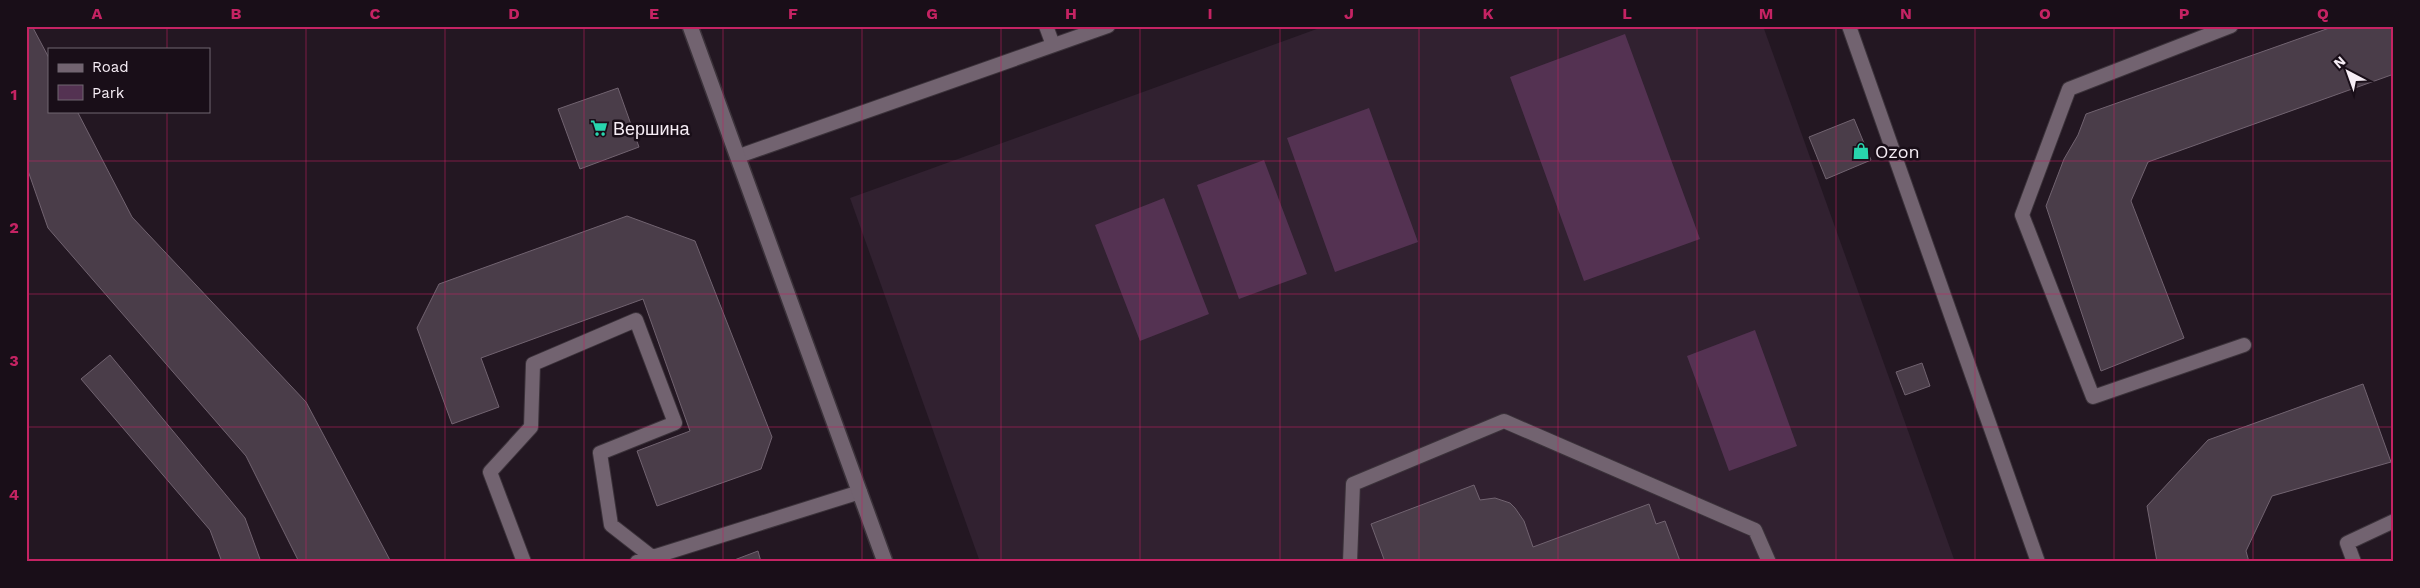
<svg xmlns="http://www.w3.org/2000/svg" width="2420" height="588" viewBox="0 0 2420 588" font-family="'Work Sans',sans-serif">
  <rect width="100%" height="100%" fill="#231722"/>
  <!-- built -->
  <path fill="#312130" d="M1325,26h438l192,536h-975l-130,-364z"/>
  <!-- green -->
  <path fill="#543252" d="M1625,34l75,205 -116,42 -74,-204z
    M1369,108l49,134 -83,30 -48,-134z
    M1264,160l43,114 -68,25 -42,-114z
    M1164,198l45,116 -69,27 -45,-116z
    M1755,330l42,116 -68,25 -42,-115z"/>
  <!-- building -->
  <path fill="#4a3d49" stroke="#716370" d="M26,26h6l17,32v53h28l55,106 174,185 85,160h-92l-53,-106 -198,-228 -22,-63z
    M2335,26h59v48l-246,88 -17,39 53,137 -83,33 -55,-165 18,-47 14,-24 8,-21z
    M618,88l21,59 -59,22 -22,-60z
    M1854,119l17,41 -45,19 -17,-42z
    M627,216l68,25 77,196 -11,32 -104,37 -20,-55 53,-20 -47,-132 -162,59 18,49 -47,17 -35,-96 22,-44z
    M110,355l135,163 16,44h-39l-12,-32 -129,-151z
    M1922,363l8,23 -25,9 -9,-23z
    M2363,384l28,78 -119,34 -26,55 3,11h-92l-10,-56 61,-66z
    M1474,485l6,15 15,-2 15,5 5,5 9,13 9,26 116,-43 7,20 9,-3 15,40 -295,1 -14,-38z
    M758,551l3,11h-32z"/>
  <g fill="none" stroke-linecap="round" stroke-linejoin="round">
    <!-- service casing -->
    <g stroke="#3b323a" stroke-width="16">
      <path id="service" d="M1046,26l7,19
        M1849,26l189,536
        M2231,26l-162,63 -47,126 71,182 151,-52
        M739,156l369,-130
        M524,562l-34,-90 41,-45 2,-63 103,-44 39,103 -75,30 11,72 41,32 1,5
        M637,562l223,-70
        M1350,562l3,-78 151,-63 251,109 14,32
        M2354,562l-7,-19 47,-22"/>
    </g>
    <!-- minor casing -->
    <g stroke="#3b323a" stroke-width="18">
      <path id="minor" d="M690,26l195,536"/>
    </g>
    <!-- service -->
    <use href="#service" stroke="#726370" stroke-width="14"/>
    <!-- minor -->
    <use href="#minor" stroke="#726370" stroke-width="15"/>
  </g>
  <!-- grid -->
  <path fill="none" stroke="#c52363" stroke-width="1" stroke-opacity="0.55" d="M167,26v23M306,26v536M445,26v536M584,26v536M723,26v536M862,26v536M1001,26v536M1140,26v536M1280,26v536M1419,26v536M1558,26v536M1697,26v536M1836,26v536M1975,26v536M2114,26v536M2253,26v536M167,111v451M26,161h2368M26,294h2368M26,427h2368"/>
  <!-- icons -->
  <defs>
    <g id="supermarket-bare" transform="scale(1.35)"><path d="M-6-5.5h2.5l.6 2H6L4.5 2H-2.5L-4.4-4H-6ZM-1.5 3.2a1.3 1.3 0 1 0 .1 0ZM3 3.2a1.3 1.3 0 1 0 .1 0Z" fill="#28d5ad" stroke="#190e18" stroke-width="2.5" paint-order="stroke"/></g>
    <g id="shop-bare" transform="scale(1.35)"><path d="M-5-2.5h2.3a2.7 3.5 0 0 1 5.4 0H5L5.5 6h-11ZM-1.5-2.5h3a1.5 2.3 0 0 0-3 0Z" fill="#28d5ad" stroke="#190e18" stroke-width="2.5" paint-order="stroke"/></g>
  </defs>
  <g fill-rule="evenodd">
    <use href="#supermarket-bare" x="599" y="128"/>
    <use href="#shop-bare" x="1861" y="151"/>
  </g>
  <g text-anchor="middle" dominant-baseline="central" stroke-width="5" stroke-linejoin="round" paint-order="stroke">
    <!-- poi labels -->
    <g font-size="18" fill="#f6edf5" stroke="#190e18" text-anchor="start">
      <text x="613" y="128">Вершина</text>
      <text x="1875" y="151">Ozon</text>
    </g>
  </g>
  <!-- border -->
  <rect width="2420" height="588" fill="none" stroke="#190e18" stroke-width="55"/>
  <!-- legend -->
  <rect x="48" y="48" width="162" height="65" fill="#190e18" stroke="#716770"/>
  <rect x="58" y="64" width="25" height="8" fill="#726370" stroke="#716770"/>
  <text x="92" y="72" font-size="15" fill="#f6edf5">Road</text>
  <rect x="58" y="85" width="25" height="15" fill="#543252" stroke="#716770"/>
  <text x="92" y="98" font-size="15" fill="#f6edf5">Park</text>
  <!-- north arrow -->
  <g transform="translate(2348 72) rotate(319)" stroke="#190e18" stroke-width="4" paint-order="stroke">
  <path d="M0-4L9 19L0 12L-9 19Z" fill="#f6edf5"/>
  <text y="-8" font-size="14" font-weight="bold" text-anchor="middle" fill="#f6edf5">N</text>
  </g>
  <rect x="28" y="28" width="2364" height="532" fill="none" stroke="#c52363" stroke-width="2"/>
  <g font-size="16" text-anchor="middle" font-weight="bold" fill="#c52363">
    <text x="97" y="19">A</text>
    <text x="236" y="19">B</text>
    <text x="375" y="19">C</text>
    <text x="514" y="19">D</text>
    <text x="654" y="19">E</text>
    <text x="793" y="19">F</text>
    <text x="932" y="19">G</text>
    <text x="1071" y="19">H</text>
    <text x="1210" y="19">I</text>
    <text x="1349" y="19">J</text>
    <text x="1488" y="19">K</text>
    <text x="1627" y="19">L</text>
    <text x="1766" y="19">M</text>
    <text x="1906" y="19">N</text>
    <text x="2045" y="19">O</text>
    <text x="2184" y="19">P</text>
    <text x="2323" y="19">Q</text>
    <text x="14" y="100">1</text>
    <text x="14" y="233">2</text>
    <text x="14" y="366">3</text>
    <text x="14" y="500">4</text>
  </g>
</svg>
